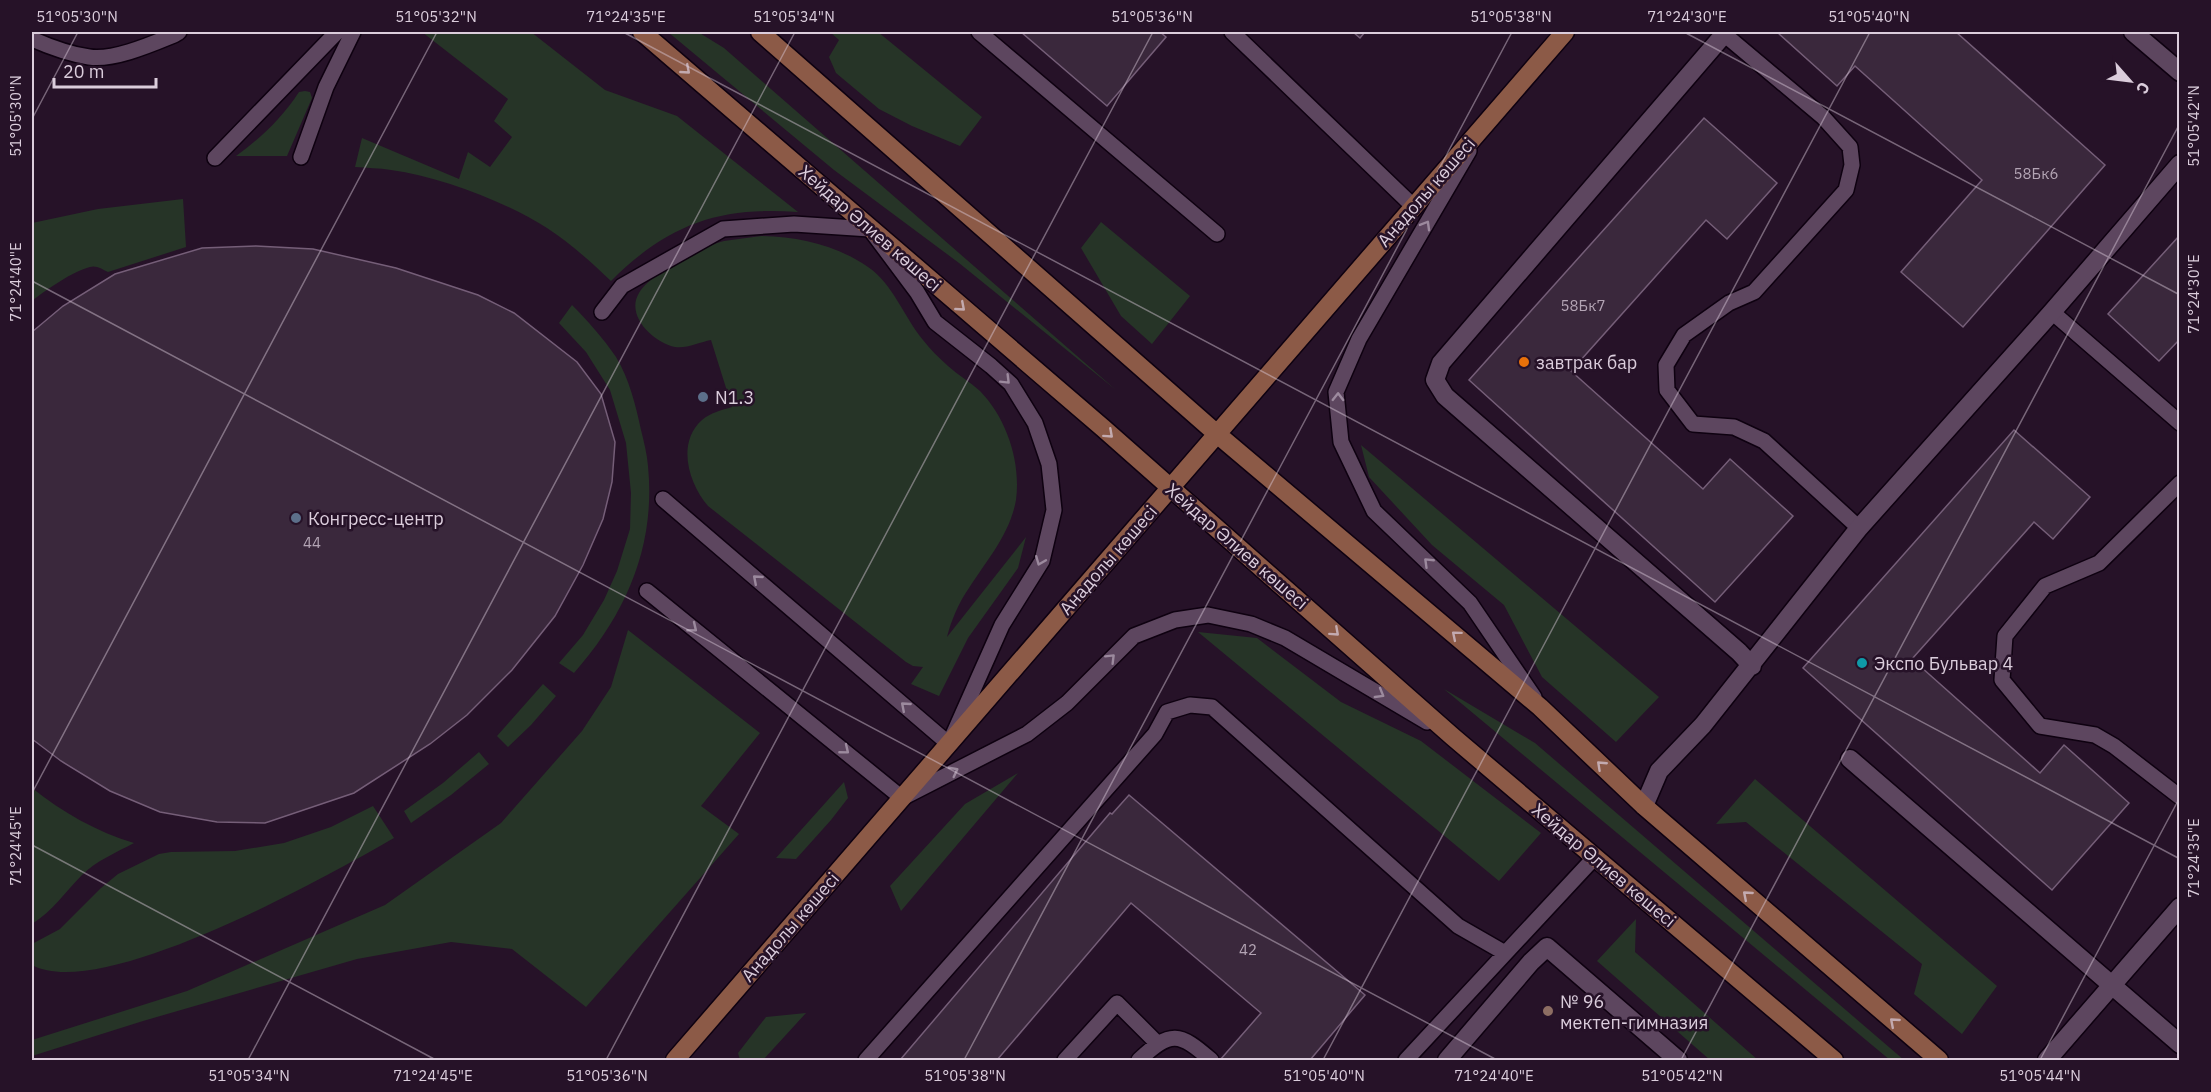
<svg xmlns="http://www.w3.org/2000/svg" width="2211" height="1092" viewBox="0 0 2211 1092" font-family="'IBM Plex Sans',sans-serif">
  <rect width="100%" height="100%" fill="#261228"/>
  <!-- green -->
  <path fill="#263427" d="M422,32h109l74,58 72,26 121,96c-79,-6 -131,13 -187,69 -20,-19 -41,-38 -64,-53 -43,-27 -106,-51 -156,-58 -12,-2 -24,-2 -36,-3l7,-29 97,41 9,-27 22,15 22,-30 -18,-16 14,-22z
    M668,32h30l26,16 392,342 -157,-127 -125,-93z
    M830,32h48l104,85 -22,29 -48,-20 -33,-17 -43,-36 -7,-16 10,-17z
    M305,91l5,1 2,6 -25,58h-51c26,-19 46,-38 63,-64z
    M183,199l3,48 -78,25c-6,-3 -12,-7 -18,-5 -17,4 -44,23 -58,34v-78l66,-14z
    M1101,222l89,74 -38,48 -31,-28 -40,-68z
    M761,236c39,1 75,9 107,31 25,17 36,50 55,73 7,9 16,18 25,26 10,9 22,16 32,25 27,28 41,71 36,109 -6,34 -29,60 -47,88 -10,14 -18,33 -22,49l79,-100 -8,31 -50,70 -29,58 -28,-12 12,-17 -10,-1 -7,-4 -198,-156c-19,-22 -32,-63 -6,-86 8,-7 20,-10 30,-13l-21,-67c-11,2 -25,9 -36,7 -21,-4 -50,-31 -36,-54 12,-20 62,-46 85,-52 12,-2 25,-3 37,-5z
    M572,305c16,16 31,33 44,52 13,21 20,49 25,73 3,12 6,24 7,36 8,80 -22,148 -74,207l-15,-10 24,-28 21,-35 13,-29 13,-42 1,-36 -5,-50 -16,-53 -24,-38 -27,-29z
    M1361,445l298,252 -43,45 -74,-65 -38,-72 -72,-60 -63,-68z
    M628,630l132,103 -59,73 38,28 -153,173 -74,-58 -61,-7 -94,17 -214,62 -111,35v-16l155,-49 198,-86 116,-82 81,-92 29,-44z
    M1198,632l59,6 84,64 80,39 120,92 -42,48z
    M543,684l13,12 -25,29 -23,22 -11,-11z
    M1444,689l91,54 369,317h-14z
    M479,752l10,12 -38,31 -40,28 -7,-12 39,-28z
    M1018,773l-117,138 -11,-25 75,-82z
    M1755,779l242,207 -35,48 -48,-40 8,-30 -176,-142 -30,2z
    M844,782l4,16 -17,22 -35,39 -20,-1z
    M32,788c30,24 65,44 102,55 -17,9 -38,18 -52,32 -17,17 -29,36 -50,49z
    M373,806l21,32c-66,38 -293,165 -362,127v-21l28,-15 41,-41 17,-14 41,-20 12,-2 64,-1 49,-8 47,-16z
    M1636,919l-1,33 123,108h-48l-113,-99z
    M806,1013l-43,47h-23l-2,-7 28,-36z"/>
  <!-- building -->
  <path fill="#3a283c" stroke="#755e78" stroke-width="1.5" d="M1021,32h139l6,5 -59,69z
    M1353,32h12l-5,6z
    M1777,32h179l149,133 -142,162 -62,-55 81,-92 -127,-114 -18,20z
    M1704,118l73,65 -50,56 -21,-19 -135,151 132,118 27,-30 63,57 -78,86 -246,-222z
    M2180,235v104l-21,22 -51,-47z
    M256,246l57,3 83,19 82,27 36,18 63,49 24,32 14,48 -3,40 -9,37 -20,46 -28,51 -43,54 -45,45 -37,29 -76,49 -89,30 -48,-1 -57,-10 -50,-21 -49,-30 -29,-22v-407l31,-26 52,-32 87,-26z
    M2014,430l76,67 -37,42 -19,-17 -122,137 128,114 24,-28 65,58 -77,87 -249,-222z
    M1129,795l236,200 -55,65h-90l41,-47 -130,-110 -134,157h-97l210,-247 2,1z"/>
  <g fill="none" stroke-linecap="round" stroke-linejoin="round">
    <!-- lane casing -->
    <g stroke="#0e0110" stroke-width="18">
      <path id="lane" d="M979,32l238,202
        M1232,32l182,175
        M1724,34l99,83 27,30 2,18 -6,25 -92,102 -25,11 -45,32 -18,30 1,25 26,34 41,3 30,14 95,87
        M32,39c18,8 37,15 57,18 24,4 63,-13 85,-22l5,-3
        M1469,151l-110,188 -23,53 5,50 33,69 96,92 64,94
        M301,157l25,-70 27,-55
        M215,158l122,-126
        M602,312l20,-26 101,-57 71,-5 76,5 47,63 18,30 56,44 20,18 24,39 14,41 5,46 -12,51 -40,64 -53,119 -286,-245
        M2052,312l128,111
        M2180,483l-81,80 -54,23 -40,50 -3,44 38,46 55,9 19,11 66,51
        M647,591l255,207 125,-64 40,-31 67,-67 41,-16 33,-5 43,9 34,14 142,84
        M866,1060l289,-326 12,-22 23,-7 22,2 246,219 47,27
        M1065,1060l52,-57 40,40
        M1139,1060c32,-30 40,-28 72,0
        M1406,1060l189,-203"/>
    </g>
    <!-- street casing -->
    <g stroke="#0e0110" stroke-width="21">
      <path id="street" d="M1726,32l-285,331 -6,17 10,16 294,256 13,14
        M2133,32l47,40
        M1850,759l330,285
        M1644,806l15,-35 44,-46 156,-197 193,-216 128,-148
        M1447,1060l84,-98 16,-15 131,113
        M2047,1060l133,-153"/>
    </g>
    <!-- secondary casing -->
    <g stroke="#0e0110" stroke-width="21">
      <path id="secondary" d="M642,32l461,396 350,309 381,323
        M760,32l457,402 323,273 104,99 295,254
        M675,1060l890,-1028"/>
    </g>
    <!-- lane -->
    <use href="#lane" stroke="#5d465f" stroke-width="15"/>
    <!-- street -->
    <use href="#street" stroke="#5d465f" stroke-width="18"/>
    <!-- secondary -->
    <use href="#secondary" stroke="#8c5a47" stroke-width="18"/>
  </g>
  <!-- one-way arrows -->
  <defs><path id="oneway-chevron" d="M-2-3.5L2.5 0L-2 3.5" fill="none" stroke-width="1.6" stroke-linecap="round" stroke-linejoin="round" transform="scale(1.5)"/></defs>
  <g stroke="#c3aaaf">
    <use href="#oneway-chevron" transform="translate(686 70) rotate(41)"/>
    <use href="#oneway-chevron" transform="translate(961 307) rotate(41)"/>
    <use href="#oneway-chevron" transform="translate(1109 434) rotate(42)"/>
    <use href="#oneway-chevron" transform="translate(1335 632) rotate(42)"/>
    <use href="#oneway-chevron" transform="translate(1456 635) rotate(-140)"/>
    <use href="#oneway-chevron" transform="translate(1601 765) rotate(-137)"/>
    <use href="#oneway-chevron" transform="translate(1747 895) rotate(-139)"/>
    <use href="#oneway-chevron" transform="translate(1894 1022) rotate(-139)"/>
  </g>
  <g stroke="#9c8a9e">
    <use href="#oneway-chevron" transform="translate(1426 225) rotate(-60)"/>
    <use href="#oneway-chevron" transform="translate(1006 380) rotate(45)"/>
    <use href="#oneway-chevron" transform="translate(1338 397) rotate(-89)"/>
    <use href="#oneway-chevron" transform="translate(1040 561) rotate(112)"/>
    <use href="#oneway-chevron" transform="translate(1428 562) rotate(-136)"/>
    <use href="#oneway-chevron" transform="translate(757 579) rotate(-139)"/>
    <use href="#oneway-chevron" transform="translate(693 628) rotate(39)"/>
    <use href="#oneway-chevron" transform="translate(1111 658) rotate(-45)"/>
    <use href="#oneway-chevron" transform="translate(1380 694) rotate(30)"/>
    <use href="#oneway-chevron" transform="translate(905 706) rotate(-139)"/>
    <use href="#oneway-chevron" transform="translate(845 750) rotate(39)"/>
    <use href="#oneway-chevron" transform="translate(954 771) rotate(-27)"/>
  </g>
  <!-- ticks -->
  <path fill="none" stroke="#dbcddc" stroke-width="1.5" stroke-opacity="0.45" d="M623,32l1557,827M1684,32l496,263M32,119l46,-87M32,281l1465,779M32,793l405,-761M32,845l404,215M248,1060l547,-1028M606,1060l547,-1028M964,1060l548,-1028M1323,1060l547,-1028M1681,1060l499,-937M2040,1060l140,-263"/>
  <!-- markers -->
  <circle fill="#e8710a" stroke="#261228" stroke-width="2" cx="1524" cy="362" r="6"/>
  <g fill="#5c6f8a" stroke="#261228" stroke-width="2">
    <circle cx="703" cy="397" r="6"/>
    <circle cx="296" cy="518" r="6"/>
  </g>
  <circle fill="#0f9aa8" stroke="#261228" stroke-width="2" cx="1862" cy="663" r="6"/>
  <circle fill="#8d6e63" stroke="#261228" stroke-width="2" cx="1548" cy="1011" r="6"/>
  <g text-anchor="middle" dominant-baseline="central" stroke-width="5" stroke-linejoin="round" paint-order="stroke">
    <!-- number labels -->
    <g font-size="15" fill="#b3a4b4">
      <text x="2036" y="173">58Бк6</text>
      <text x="1583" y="305">58Бк7</text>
      <text x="312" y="542">44</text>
      <text x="1248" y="949">42</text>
    </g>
    <!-- street labels -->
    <g font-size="18" fill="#dbcddc" stroke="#261228">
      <text transform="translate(1426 192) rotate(-49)">Анадолы көшесі</text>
      <text transform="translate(870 228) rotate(41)">Хейдар Әлиев көшесі</text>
      <text transform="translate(1237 546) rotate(41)">Хейдар Әлиев көшесі</text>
      <text transform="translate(1108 560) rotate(-49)">Анадолы көшесі</text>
      <text transform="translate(1604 865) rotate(40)">Хейдар Әлиев көшесі</text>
      <text transform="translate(790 927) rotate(-49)">Анадолы көшесі</text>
    </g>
    <!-- poi labels -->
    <g font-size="18" fill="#dbcddc" stroke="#261228" text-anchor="start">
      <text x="1536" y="362">завтрак бар</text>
      <text x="715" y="397">N1.3</text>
      <text x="308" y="518">Конгресс-центр</text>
      <text x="1874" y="663">Экспо Бульвар 4</text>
      <text x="1560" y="1001">№ 96<tspan x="1560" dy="21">мектеп-гимназия</tspan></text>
    </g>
  </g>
  <!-- border -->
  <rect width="2211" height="1092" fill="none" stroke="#261228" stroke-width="66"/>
  <!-- north arrow -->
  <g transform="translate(2130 81) rotate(118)" stroke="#261228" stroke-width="4.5" paint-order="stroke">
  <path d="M0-4.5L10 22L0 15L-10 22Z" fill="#dbcddc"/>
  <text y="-9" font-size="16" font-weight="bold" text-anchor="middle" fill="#dbcddc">С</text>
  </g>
  <!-- scale -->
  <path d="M54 78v9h102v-9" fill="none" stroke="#dbcddc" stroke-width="3"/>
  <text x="63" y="78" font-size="18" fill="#dbcddc" stroke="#261228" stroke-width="4.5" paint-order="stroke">20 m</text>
  <rect x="33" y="33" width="2145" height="1026" fill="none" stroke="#dbcddc" stroke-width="2"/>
  <g font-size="15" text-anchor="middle" fill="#dbcddc">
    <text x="77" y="22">51°05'30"N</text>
    <text x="436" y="22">51°05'32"N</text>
    <text x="626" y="22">71°24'35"E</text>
    <text x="794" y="22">51°05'34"N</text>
    <text x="1152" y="22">51°05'36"N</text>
    <text x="1511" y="22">51°05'38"N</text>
    <text x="1687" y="22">71°24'30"E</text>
    <text x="1869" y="22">51°05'40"N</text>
    <text transform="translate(16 116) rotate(-90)" y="5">51°05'30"N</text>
    <text transform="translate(2194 126) rotate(-90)" y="5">51°05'42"N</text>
    <text transform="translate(16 282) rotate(-90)" y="5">71°24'40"E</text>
    <text transform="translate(2194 294) rotate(-90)" y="5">71°24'30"E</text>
    <text transform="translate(16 846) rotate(-90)" y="5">71°24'45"E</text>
    <text transform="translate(2194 858) rotate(-90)" y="5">71°24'35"E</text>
    <text x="249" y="1081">51°05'34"N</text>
    <text x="433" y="1081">71°24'45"E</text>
    <text x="607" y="1081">51°05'36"N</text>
    <text x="965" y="1081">51°05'38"N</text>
    <text x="1324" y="1081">51°05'40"N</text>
    <text x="1494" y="1081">71°24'40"E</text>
    <text x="1682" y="1081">51°05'42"N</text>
    <text x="2040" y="1081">51°05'44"N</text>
  </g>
</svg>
